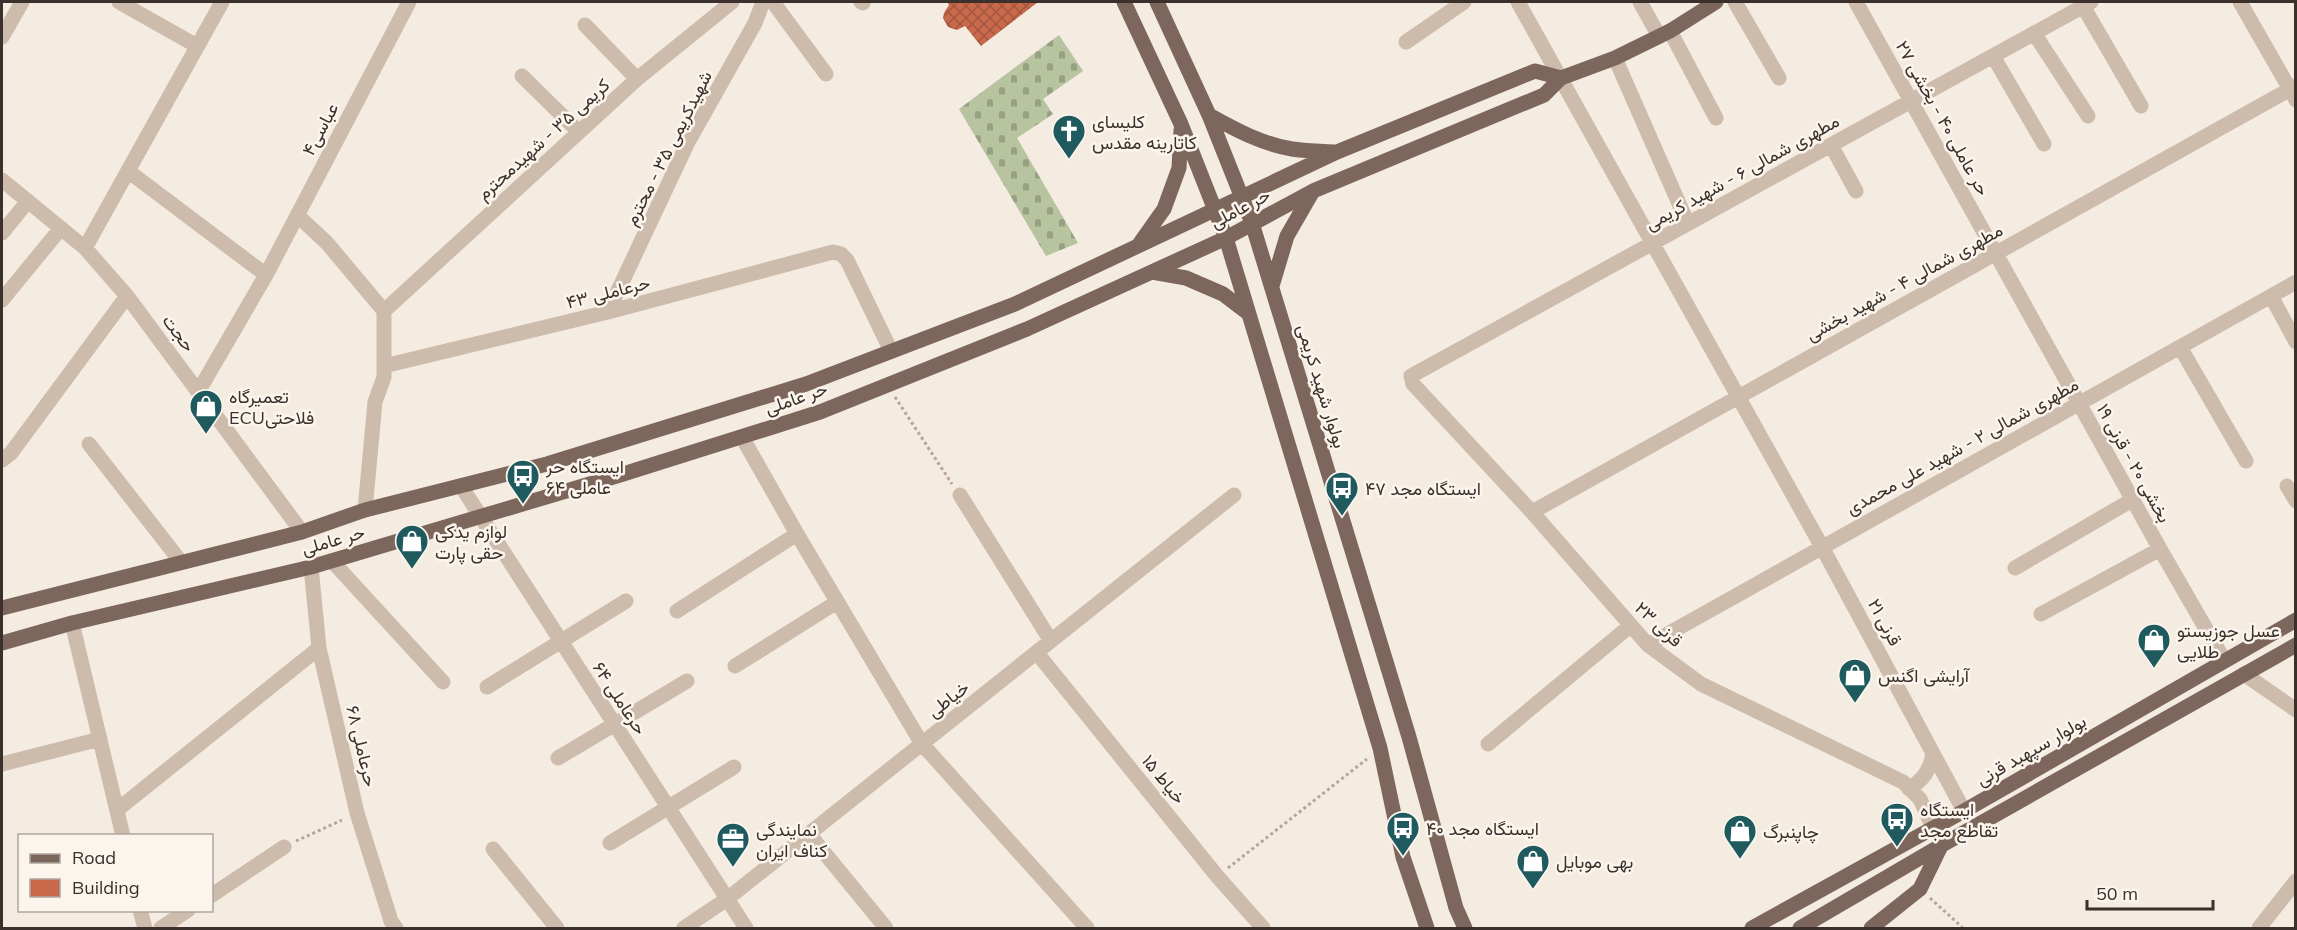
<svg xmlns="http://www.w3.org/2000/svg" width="2297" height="930" viewBox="0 0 2297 930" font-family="Mulish,Vazirmatn,sans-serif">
  <defs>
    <pattern id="cemetery-stones" width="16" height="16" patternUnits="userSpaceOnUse" patternTransform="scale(1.5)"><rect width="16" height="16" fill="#b8c4a0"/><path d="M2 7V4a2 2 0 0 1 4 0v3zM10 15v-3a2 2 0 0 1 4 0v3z" fill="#97a083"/></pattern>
    <pattern id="building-cross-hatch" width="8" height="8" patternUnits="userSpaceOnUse" patternTransform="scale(1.5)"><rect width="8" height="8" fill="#c8694b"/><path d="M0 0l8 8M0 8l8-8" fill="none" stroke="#a4573f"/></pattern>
  </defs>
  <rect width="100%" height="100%" fill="#f4ebe1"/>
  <!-- cemetery -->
  <path fill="url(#cemetery-stones)" d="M1059,35l24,36 -40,28 10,15 -36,24 61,105 -32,13 -87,-147z"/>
  <!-- building -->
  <path fill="url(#building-cross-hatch)" d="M947,2h91l-57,44 -16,-20 -8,4 -9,-3 -5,-9 1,-5 5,-8z"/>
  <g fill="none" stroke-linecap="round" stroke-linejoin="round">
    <!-- path -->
    <path stroke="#b9a596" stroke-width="3" stroke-dasharray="3 3" stroke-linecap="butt" d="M895,397l57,87
      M296,841l46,-21
      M1228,868l139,-109
      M1930,898l33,30"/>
    <!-- minor -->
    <path stroke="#cdbbac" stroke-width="15" d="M119,2l78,44
      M773,2l53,72
      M861,2l2,1
      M1518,2l304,545 142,264
      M1640,2l19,34
      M1735,2l44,76
      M1856,2l304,547 64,111
      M2240,2l56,98
      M2083,6l58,100
      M585,25l52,54
      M1670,31l46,87
      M2034,33l54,83
      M2,37l20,-35
      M1406,42l58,-40
      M1993,56l51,88
      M1615,58l73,166
      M522,76l57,56
      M1831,145l25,46
      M128,171l138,104
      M2,180l83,68 42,48 175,236
      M297,215l30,28 57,68
      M2,233l26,-32
      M85,248l137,-246
      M2271,296l25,46
      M2,300l59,-72
      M384,311l253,-232 95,-77
      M608,312l80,-170 67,-119 8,-21
      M2180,347l66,114
      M384,366l224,-54 225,-60 8,2 6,6 44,91
      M198,392l68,-117 143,-273
      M742,437l55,97 125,210 165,184
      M89,444l92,118
      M2,460l9,-7 116,-157
      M461,486l285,442
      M2287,486l9,15
      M960,495l91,146
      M365,510l10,-108 9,-25v-66
      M1532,512l764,-426
      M332,561l111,121
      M311,567l8,81 38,165 34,108 5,7
      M2015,568l117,-68
      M677,611l120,-77
      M2041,614l119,-65
      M72,623l51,213
      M1648,645l648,-363
      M1037,653l180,223 46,52
      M735,666l102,-64
      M2244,674l52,36
      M487,687l139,-86
      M1488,744l142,-118
      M558,758l129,-77
      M2,764l98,-25
      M1909,789c14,-9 21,-19 24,-35
      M117,810l202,-162
      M1933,828l-13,-29 -17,-17 -202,-98 -53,-39 -116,-133 -119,-128 -2,-8 680,-374
      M809,834l77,94
      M610,843l124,-76
      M493,849l64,79
      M212,895l72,-48
      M140,910l5,18
      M161,928l27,-18
      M684,928l43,-29 507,-404
      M2259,928l37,-47"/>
    <!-- major -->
    <path stroke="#7d675c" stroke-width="15" d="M1124,2l57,122 45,114 154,510 23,109 24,71
      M1157,2l52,113 43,108 157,514 47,171 9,20
      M1209,115c27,15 53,29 83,34 13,2 28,2 42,3
      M1140,243l24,-34 15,-41 2,-38
      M1152,272l34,6 37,16 25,19
      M1272,286l15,-50 26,-45
      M2,608l300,-76 63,-22 182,-46 259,-80 209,-80 322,-152 198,-81 26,7
      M2,643l70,-20 239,-56 309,-92 200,-63 207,-83 199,-91 87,-47 231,-96 17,-17 54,-20 55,-27 46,-29
      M1752,928l212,-117 332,-191
      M1800,928l142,-83 354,-200
      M1871,928l49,-39 21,-43"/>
  </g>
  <!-- icons -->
  <defs>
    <g id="church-pin" transform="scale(1.725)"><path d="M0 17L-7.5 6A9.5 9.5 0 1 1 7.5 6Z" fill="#1f5a5e" stroke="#fbf5ee"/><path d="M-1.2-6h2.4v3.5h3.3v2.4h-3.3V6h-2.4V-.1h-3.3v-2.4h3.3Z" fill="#fff"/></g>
    <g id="shop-pin" transform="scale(1.725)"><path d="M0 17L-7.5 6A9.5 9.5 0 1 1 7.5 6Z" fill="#1f5a5e" stroke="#fbf5ee"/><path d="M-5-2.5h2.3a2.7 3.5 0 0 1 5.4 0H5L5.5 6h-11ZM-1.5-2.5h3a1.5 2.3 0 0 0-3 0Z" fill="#fff"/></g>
    <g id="bus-pin" transform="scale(1.725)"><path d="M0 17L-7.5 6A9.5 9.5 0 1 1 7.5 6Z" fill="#1f5a5e" stroke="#fbf5ee"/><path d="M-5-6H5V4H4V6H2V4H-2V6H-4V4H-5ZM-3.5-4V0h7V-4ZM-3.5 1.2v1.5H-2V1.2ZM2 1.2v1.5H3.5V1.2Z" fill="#fff"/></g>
    <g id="office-pin" transform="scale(1.725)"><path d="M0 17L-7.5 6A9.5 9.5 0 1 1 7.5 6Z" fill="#1f5a5e" stroke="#fbf5ee"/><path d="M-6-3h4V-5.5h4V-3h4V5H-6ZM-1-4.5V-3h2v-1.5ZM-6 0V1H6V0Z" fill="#fff"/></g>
  </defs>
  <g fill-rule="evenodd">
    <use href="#church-pin" x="1069" y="131"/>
    <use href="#shop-pin" x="206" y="406"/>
    <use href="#bus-pin" x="523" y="476"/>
    <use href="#bus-pin" x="1342" y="488"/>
    <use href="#shop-pin" x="412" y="541"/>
    <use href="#shop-pin" x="2154" y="640"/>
    <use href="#shop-pin" x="1855" y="675"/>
    <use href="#bus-pin" x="1897" y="819"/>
    <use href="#bus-pin" x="1403" y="828"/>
    <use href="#shop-pin" x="1740" y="831"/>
    <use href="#office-pin" x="733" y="839"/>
    <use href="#shop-pin" x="1533" y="861"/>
  </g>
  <g text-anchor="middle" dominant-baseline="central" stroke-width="5" stroke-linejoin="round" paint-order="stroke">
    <!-- street labels -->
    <g font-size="18" fill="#3b302b" stroke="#fbf5ee">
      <text transform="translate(1943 118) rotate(61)">حر عاملی ۴۰ - بخشی ۲۷</text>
      <text transform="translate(320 129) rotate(-62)">عباسی۴</text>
      <text transform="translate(543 139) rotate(-42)">کریمی ۳۵ - شهیدمحترم</text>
      <text transform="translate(668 148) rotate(-63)">شهیدکریمی ۳۵ - محترم</text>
      <text transform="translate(1742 172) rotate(-29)">مطهری شمالی ۶ - شهید کریمی</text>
      <text transform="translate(1240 208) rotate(-28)">حر عاملی</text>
      <text transform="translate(1904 282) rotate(-29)">مطهری شمالی ۴ - شهید بخشی</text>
      <text transform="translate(608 292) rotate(-14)">حرعاملی ۴۳</text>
      <text transform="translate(179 333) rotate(53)">حجت</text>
      <text transform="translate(1322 386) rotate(73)">بولوار شهید کریمی</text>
      <text transform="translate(796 398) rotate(-19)">حر عاملی</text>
      <text transform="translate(1962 446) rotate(-29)">مطهری شمالی ۲ - شهید علی محمدی</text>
      <text transform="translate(2134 463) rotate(61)">بخشی ۲۰ - قرنی ۱۹</text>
      <text transform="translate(333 540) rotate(-16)">حر عاملی</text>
      <text transform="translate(1885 622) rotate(62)">قرنی ۲۱</text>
      <text transform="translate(1659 624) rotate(43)">قرنی ۲۳</text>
      <text transform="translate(620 698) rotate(57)">حرعاملی ۶۴</text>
      <text transform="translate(948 699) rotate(-38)">خیاطی</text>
      <text transform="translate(362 746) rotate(77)">حرعاملی ۶۸</text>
      <text transform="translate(2031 750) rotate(-30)">بولوار سپهبد قرنی</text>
      <text transform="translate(1164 779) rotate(51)">خیاط ۱۵</text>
    </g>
    <!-- poi labels -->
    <g font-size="18" fill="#3b302b" stroke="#fbf5ee" text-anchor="start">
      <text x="1092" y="121">کلیسای<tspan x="1092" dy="21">کاتارینه مقدس</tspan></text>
      <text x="229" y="396">تعمیرگاه<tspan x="229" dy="21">ECUفلاحتی</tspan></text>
      <text x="546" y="466">ایستگاه حر<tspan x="546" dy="21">عاملی ۶۴</tspan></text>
      <text x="1365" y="488">ایستگاه مجد ۴۷</text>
      <text x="435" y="531">لوازم یدکی<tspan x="435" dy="21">حقی پارت</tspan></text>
      <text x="2177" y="630">عسل جوزیستو<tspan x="2177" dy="21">طلایی</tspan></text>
      <text x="1878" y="675">آرایشی اگنس</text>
      <text x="1920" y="809">ایستگاه<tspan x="1920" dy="21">تقاطع مجد</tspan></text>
      <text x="1426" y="828">ایستگاه مجد ۴۰</text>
      <text x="756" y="829">نمایندگی<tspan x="756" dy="21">کناف ایران</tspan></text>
      <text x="1763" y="831">چاپنبرگ</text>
      <text x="1556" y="861">بهی موبایل</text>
    </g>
  </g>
  <!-- border -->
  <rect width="2297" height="930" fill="none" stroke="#3b302b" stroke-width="6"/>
  <!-- legend -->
  <rect x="18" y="834" width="195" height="78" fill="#fbf5ee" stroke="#aea6a0" stroke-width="1.5"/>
  <rect x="30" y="854" width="30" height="9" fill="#7d675c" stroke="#aea6a0" stroke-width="1.5"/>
  <text x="72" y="864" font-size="18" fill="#3b302b">Road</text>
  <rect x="30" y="879" width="30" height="18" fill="#c8694b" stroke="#aea6a0" stroke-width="1.5"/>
  <text x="72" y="894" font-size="18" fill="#3b302b">Building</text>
  <!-- scale -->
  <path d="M2087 900v9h126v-9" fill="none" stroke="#3b302b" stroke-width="3"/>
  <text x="2096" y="900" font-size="18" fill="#3b302b" stroke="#fbf5ee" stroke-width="4.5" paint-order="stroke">50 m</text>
</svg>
